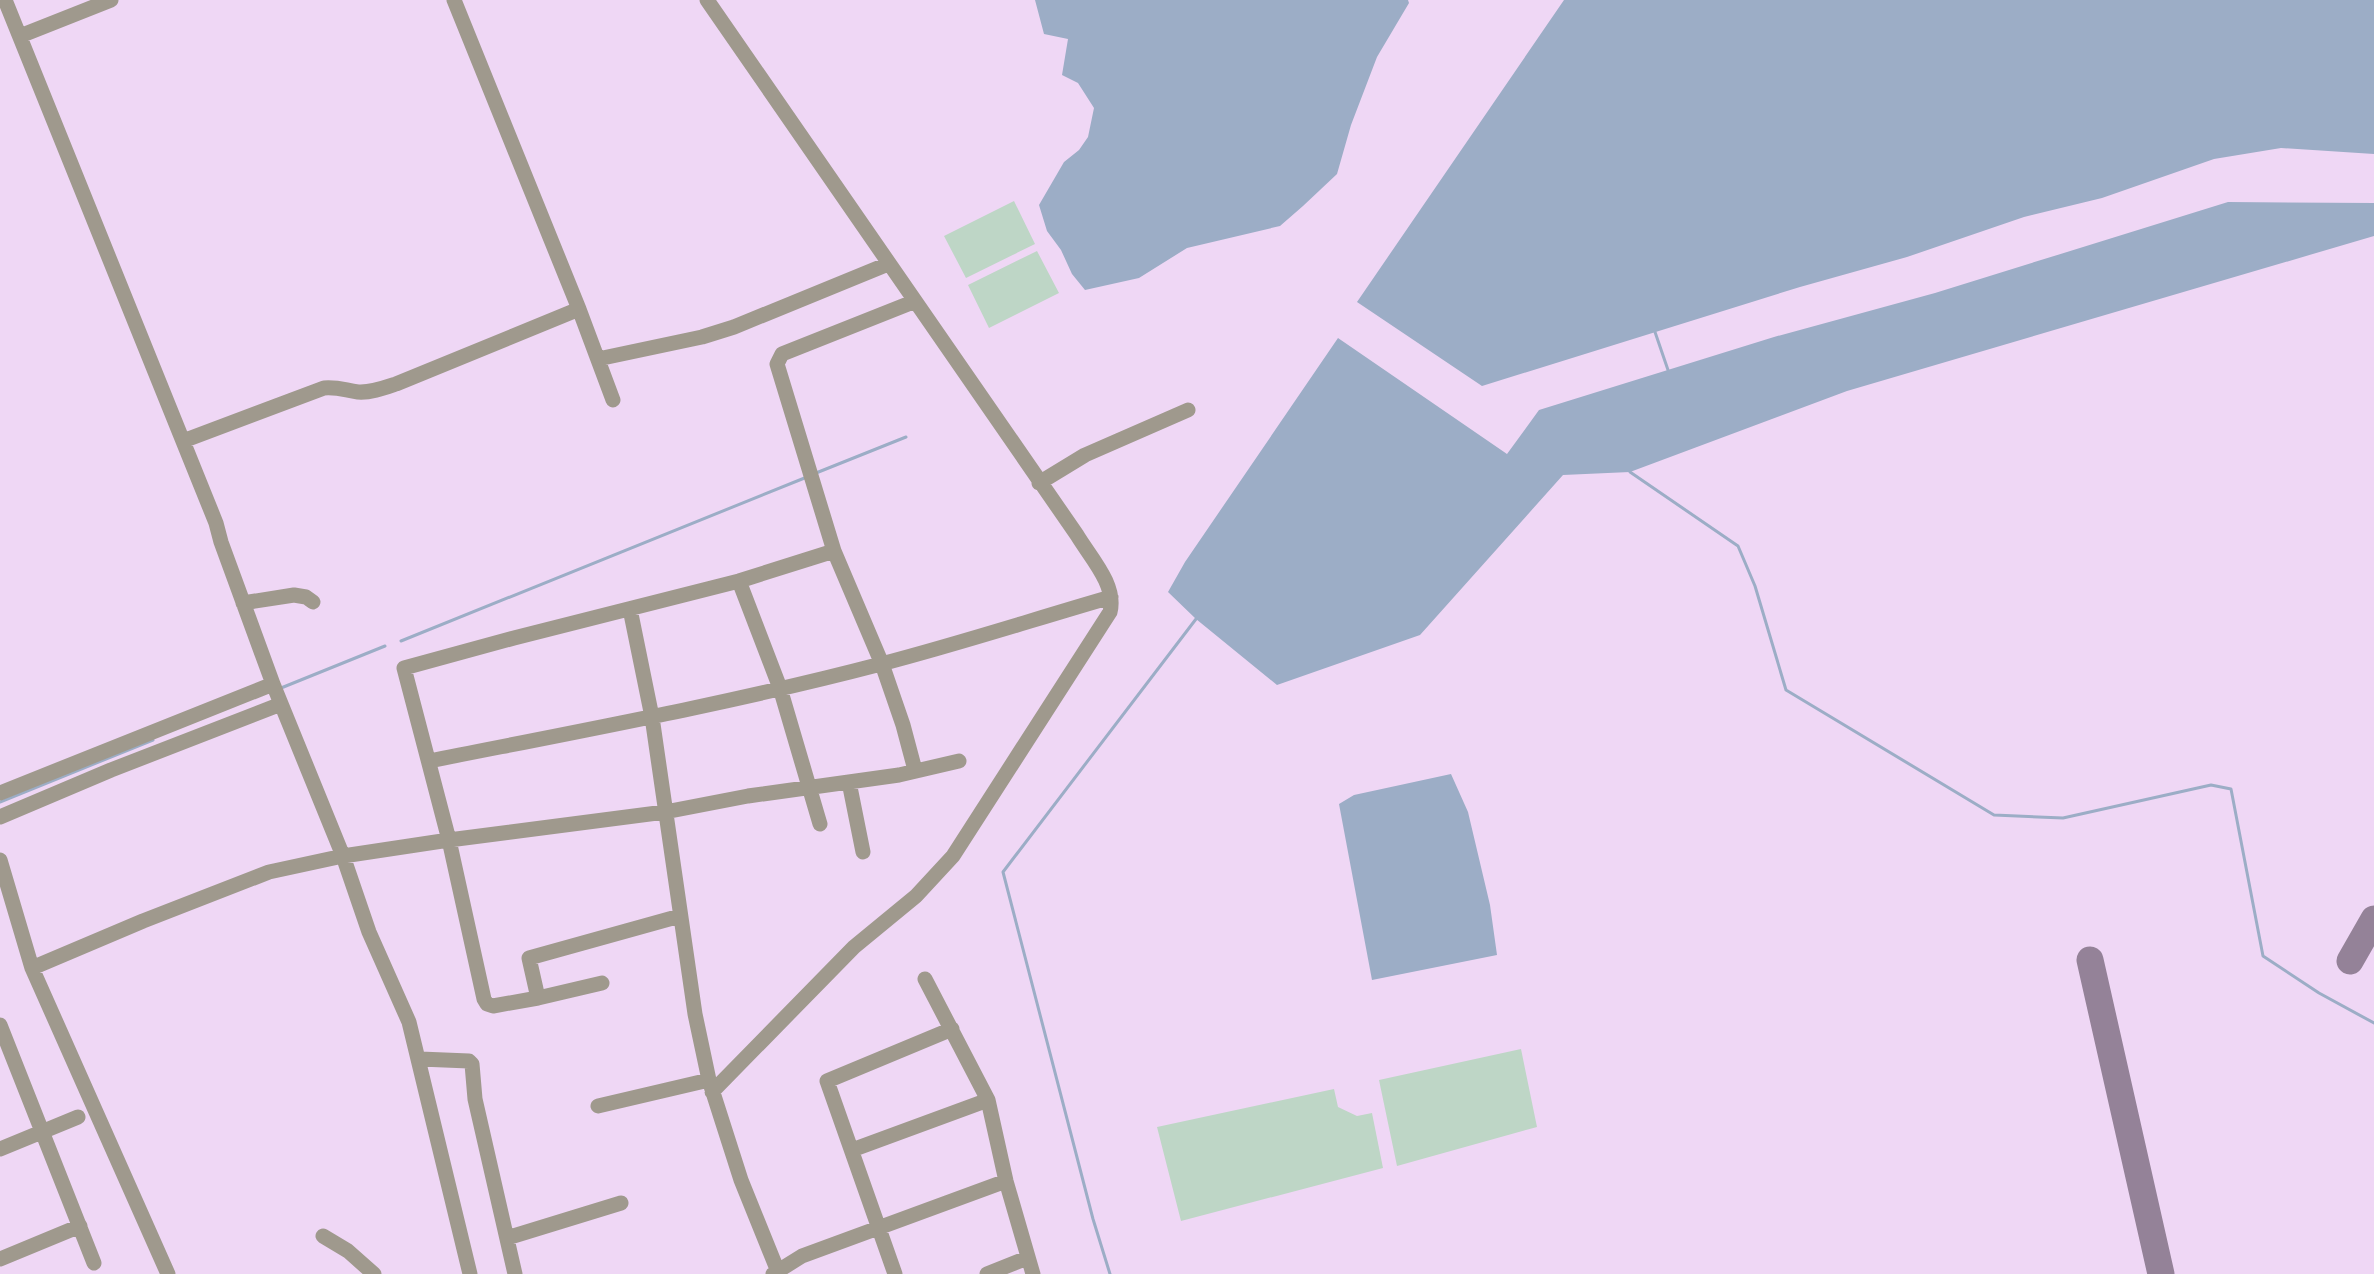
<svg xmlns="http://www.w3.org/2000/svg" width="2374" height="1274" viewBox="0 0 2374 1274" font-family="Ubuntu,sans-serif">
  <rect width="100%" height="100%" fill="#efd7f5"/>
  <!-- green -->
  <path fill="#bed6c6" d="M1014,201l21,43 -69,34 -22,-42z
    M1037,251l22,42 -70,35 -21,-43z
    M1521,1049l16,78 -140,39 -18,-86z
    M1334,1089l4,18 19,9 15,-3 11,55 -202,53 -24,-94z"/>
  <!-- water -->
  <path fill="#9cadc6" d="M1035,0h373l1,3 -32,54 -26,68 -14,49 -34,32 -23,20 -93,22 -48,30 -54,12 -13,-16 -11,-24 -14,-19 -8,-26 25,-43 15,-12 9,-13 6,-29 -16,-25 -16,-8 6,-36 -24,-5z
    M1564,0h810v154l-93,-6 -67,11 -112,39 -78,19 -117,40 -107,30 -318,99 -125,-84z
    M2228,202l146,1v33l-527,155 -217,81 -67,3 -143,160 -143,50 -81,-66 -28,-27 17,-30 153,-224 169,116 32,-44 235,-73 161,-44z
    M1451,774l17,38 22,93 7,50 -125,25 -33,-176 15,-9z"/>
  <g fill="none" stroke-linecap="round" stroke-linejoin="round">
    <!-- stream -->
    <path stroke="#9cadc6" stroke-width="3" d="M1655,332l13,38
      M1630,472l108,74 17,40 31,104 208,125 69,3 148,-33 20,4 32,167 56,37 55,30
      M816,473l90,-36
      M401,641l406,-164
      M281,688l104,-42
      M0,802l153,-62
      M1110,1274l-17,-55 -90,-347 193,-253"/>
    <!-- taxiway -->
    <path stroke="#948298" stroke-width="27" d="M2090,960l71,314
      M2350,961l24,-42"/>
    <!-- minor -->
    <path stroke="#9f998d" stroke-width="15" d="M5,0l211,523 5,19 52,142 70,172 26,76 40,90 61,252
      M454,0l125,309 34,91
      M707,0l370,535c13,22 40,50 33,77l-157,244 -37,40 -62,51 -142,145
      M20,36l91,-36
      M913,302l-131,52 -5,10 57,187 48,113 21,61 12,45
      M598,359l104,-22 32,-10 154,-63
      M183,441l141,-53c15,-1 20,2 34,4 12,1 26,-4 38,-8l183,-75
      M1039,483l46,-28 103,-45
      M739,581l41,107 40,136
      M243,603l51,-8 12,2 7,5
      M630,609l22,108 43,297 14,66 32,100 38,94
      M429,761c151,-30 303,-58 452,-97 77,-20 154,-45 230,-67
      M849,782l14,70
      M0,793l273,-109
      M0,817l111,-47 170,-66
      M0,860l32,108 136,306
      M32,968l111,-47 126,-49 74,-16 106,-16 216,-28 83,-16 151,-21 60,-14
      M925,979l63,121 18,81 27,93
      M602,983l-64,15 -9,-40 151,-42
      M538,998l-45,8 -6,-2 -3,-5 -35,-159 -45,-172 110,-30 225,-57 95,-30
      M0,1025l94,238
      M420,1059l49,2 3,3 3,35 40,175
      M598,1106l111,-26
      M0,1149l78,-32
      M852,1150l136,-50
      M323,1236l25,15 26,23
      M507,1238l114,-35
      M0,1259l80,-33
      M773,1274l29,-18 204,-75
      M895,1274l-68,-193 125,-52
      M987,1274l40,-16"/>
  </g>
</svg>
